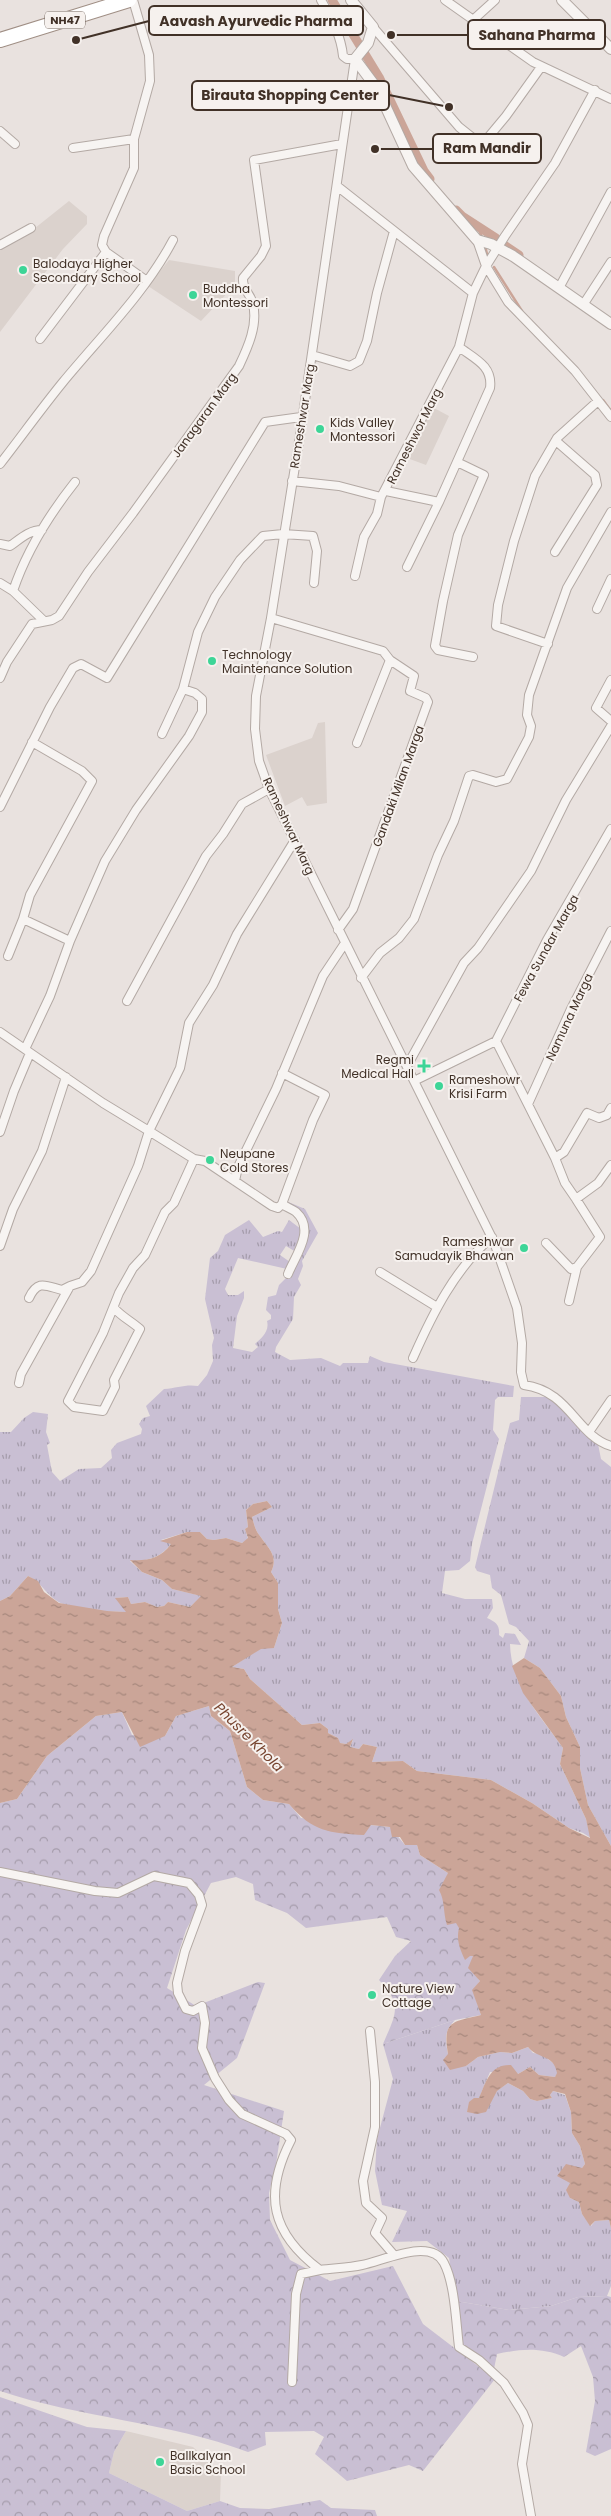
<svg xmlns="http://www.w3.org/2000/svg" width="611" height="2516" viewBox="0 0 611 2516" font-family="Poppins,sans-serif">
  <defs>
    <pattern id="grass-tufts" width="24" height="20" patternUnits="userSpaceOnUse" patternTransform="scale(1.25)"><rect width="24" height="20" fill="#c9bfd3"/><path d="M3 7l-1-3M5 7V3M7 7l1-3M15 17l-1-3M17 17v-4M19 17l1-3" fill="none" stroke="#a59cab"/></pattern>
    <pattern id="forest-crowns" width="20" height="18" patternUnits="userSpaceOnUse" patternTransform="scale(1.25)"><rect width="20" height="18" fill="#c9bfd3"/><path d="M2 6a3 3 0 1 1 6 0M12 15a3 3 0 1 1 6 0" fill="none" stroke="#a59cab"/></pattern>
    <pattern id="water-ripples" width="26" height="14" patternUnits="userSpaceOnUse" patternTransform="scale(1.25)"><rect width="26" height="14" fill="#cba598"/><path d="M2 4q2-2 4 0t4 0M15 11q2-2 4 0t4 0" fill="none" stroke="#a6877c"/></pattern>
  </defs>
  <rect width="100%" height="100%" fill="#e9e2df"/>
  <!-- built -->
  <path fill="#dbd2cd" d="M69,201l18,15v8l-24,25 -63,83v-85l25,-11z
    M169,260l66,11v14l-34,36 -53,-35z
    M432,407l17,9 -23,49 -19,-7z
    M325,722l2,81 -20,3 -5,-9 -17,9 -19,-51 46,-17 6,-15z
    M126,2431l67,16 28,25 -1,29 -33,10 -78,-38 5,-21z"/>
  <!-- grass -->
  <path fill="url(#grass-tufts)" d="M286,1201l19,8 13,24 -16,28 1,5 -5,13 3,6 -7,12 -1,22 -17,28 -1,5 15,8 31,-2 19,8 3,-3h25l2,-7 14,6 130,24 -1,11h-15l-3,3 -2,30 6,9 -27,105 -2,17 -11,9 -14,1 -3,22 23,6h27l1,9 -6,10c9,4 13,7 12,17l4,3 2,-5 10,1 6,11 -11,-1c1,42 30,71 53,104l-3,16 26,55 5,19 -8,-5 -14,-5 -37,-25 -41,-23 -74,-9 -14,-10 -31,1 5,-15 -14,-3 -4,5 -9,-2 3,-7 -7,4 -7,-1 -1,-5 -10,-5v-4l-8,-6 -18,2 -52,-46 -6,-10 -12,-2 29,-19h13l8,-25 -4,-14v-26l-7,-11c8,-16 -3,-24 -11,-36 -5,-6 -6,-12 -8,-19l20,-10 -5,-6 -14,3 -7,6 2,17 -3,2 3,10 -6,4 -16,-5 -12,2 -7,-1 -7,-7h-13l-26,8 10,4c-11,14 -23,17 -41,17l12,11 20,8 10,9 30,7 -12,11 -22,-5 -4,4 -7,1 -12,-5 -14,2 -3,-7 -12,1 11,14c-15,0 -59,-3 -70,-11 -12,-8 -16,-19 -29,-25l-18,20 -10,5v-169h11l13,-14 9,-6 15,2 -2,18 4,11 -3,2 5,27 8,9 19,-12 22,-1 11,-10 -1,-8 6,-7 24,-9 1,-5 -3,-5 4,-6 7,-2 -4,-10 18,-17c13,-1 22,-5 34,-3l9,-11 6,-14 -1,-16 2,-7 -9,-39 5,-41 8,-7 7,-16 24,-15 14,17 15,-6 4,1 7,-12 12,9 2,6 -7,17 -10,-6 -6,9 10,7 -3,7 -49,-11 -13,31 3,6h10l6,-4v7l-7,18 -4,32 19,4 6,-5 -3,-3c5,-5 15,-12 12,-23l4,-2v-4l-5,-5 2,-13 8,-2 3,-10 10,-10 19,-39 -7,-23z
    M521,1397h32l45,47 3,15 10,8v379l-23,-41 -8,-37v-21l-14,-30 -5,-21 -21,-28 -16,-10 5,-17 -13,-14 -7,-3 -8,-29 -9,-7 -2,-13 -13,-4 -2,-4 35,-144 9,-3z
    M455,2020c-11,11 -10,19 -7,34l18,12 12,-9 22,-5 12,1 16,-6 5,6 8,1 15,11 2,8 -3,4 -16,-2 -9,-8 -12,7 -28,-2 -11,26 -12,13 41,-28 15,8 7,8 7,2 15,-3 -2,-3 3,-4 12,4 6,17 1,21 8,13 5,18 -14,19 -1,15 9,4 3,12 9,12 4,-5 14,-1 2,8v58l-4,10 -29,1 -27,9 -42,4 -53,-9 -7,-43 -22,-17 -35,1 15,-31 -25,-6 -7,-34 2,-32 16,-60 -10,-35z"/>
  <!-- forest -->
  <path fill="url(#forest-crowns)" d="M209,1706l2,10 19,15 17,56 16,13 26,4 12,14 89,9 15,18h12l3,10 28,18 -4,26 16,30 5,30 5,-4 3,1 -2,13 9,12 -7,9 8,25 -26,5 -72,24c12,-29 21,-39 -4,-64l16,-24 16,-15 -15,-4 -9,-20 -81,11 -19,-15 -32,-13 -2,-16 -17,-7 -25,6 -25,47 -19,58 29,18 62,-24 7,1 -28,75 -33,27 80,26 -8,53 -7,29 1,27 20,40 40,21 63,-15 30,58 72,55 -72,92 -14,-6 -62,16 -32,-27 9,-17 -10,-6 -49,1 1,13 -18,7c-80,-30 -167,-34 -248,-61v-588l17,-4 30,-43 49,-40 26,-4 10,23 33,1 11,-20z
    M607,2296l4,1v152l-16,7 -9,-4 9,-51 -2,-24 -12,-31 -17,11c-23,-10 -43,-8 -67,-3l-3,15 -31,-24 -5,-18 -2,-26 53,9 42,-4 27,-9z
    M0,2397l87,30 39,4 -12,21 -5,21 78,38 33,-10 20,7 29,1 51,-9 11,8 44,2 2,6h-377z"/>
  <!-- water -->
  <path fill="url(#water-ripples)" d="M267,1501l5,6 -20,10c2,7 3,13 8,19 8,12 19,20 11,36l7,11v26l4,14 -8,25 -13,1 -29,18 12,2 6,10 52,46 18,-2 8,6v4l10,5 2,5 6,1 7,-5 -3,8 9,2 4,-5 14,3 -5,15 31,-1 14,10 74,9 41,23 37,25 21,10 -4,-19 -26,-55 3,-16 -40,-55 -11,-27 12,-8 16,10 21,28 5,21 14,30v21l8,37 23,41v382l-2,-8 -14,1 -5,5 -8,-12 -3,-12 -9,-4 -4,-8 4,-7 -13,-7 9,-12 16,4 3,-4 -5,-18 -8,-13 -1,-21 -6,-18 -12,-3 -3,4 2,3 -15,3 -7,-2 -7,-8 -15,-8 -11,8 -11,21 -9,2 -10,-2 2,-10 5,-4h5c7,-16 11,-34 32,-33l7,9 12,-7 9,8 16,2 2,-4c-3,-19 -20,-14 -29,-26l-16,6 -12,-1 -22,5 -12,9 -16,4 -7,-10 5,-6c-6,-34 5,-32 33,-39l-9,-25 8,-9 -12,-13 5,-12h-3l-5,4c-5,-11 -9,-20 -6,-32l-3,-5 -9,2c-4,-12 -2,-25 -8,-35l9,-17 -28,-18 -3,-10h-12l-5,-8h-8l-2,-10 -19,-2 -7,10c-35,-2 -51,-3 -75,-31l-26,-4 -16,-13 -17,-56 -19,-15 -2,-10 -33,10 -11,20 -25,11 -18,-35 -26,4 -49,40 -30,43 -17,4v-202l10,-5 18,-20 10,5 6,11 15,11 48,8 19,1 -11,-14 13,-1 3,7 14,-2 12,5 7,-1 4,-4 22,5 11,-11 -29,-7 -10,-9 -20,-8 -12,-12c17,1 30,-1 41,-16l-11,-3 27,-9h13l7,7 7,1 12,-2 16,5 6,-5 -3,-9 3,-2 -2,-17 7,-6z"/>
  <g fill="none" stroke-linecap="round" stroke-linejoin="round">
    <!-- stream -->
    <path stroke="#cba598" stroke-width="2.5" d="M478,226l4,12
      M485,246l2,8
      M494,267l28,44
      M603,400l8,11"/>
    <!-- canal -->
    <path stroke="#cba598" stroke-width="9" d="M332,0l47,77 45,94 6,8
      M456,210l6,6 34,22
      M504,245l15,10"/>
    <!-- minor casing -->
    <g stroke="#b3a9a4" stroke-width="10">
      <path id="minor" d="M321,0c10,18 20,35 22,56l4,3h8l-55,376 -29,183 -15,78 -1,33 4,32 10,28 225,453 23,66 5,35 -1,29 3,13c46,6 52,50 87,61
        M445,0l88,62 78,37
        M473,20l22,-20
        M373,27l86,100 39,31
        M595,90l-40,73 -50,73 -19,30 22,36 67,69 36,46
        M0,131l15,13
        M481,146l25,-30 35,-49
        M73,148l61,-9
        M337,186l136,107 -14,54c16,12 34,19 31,41l-51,114 -32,65
        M0,245l31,-17
        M106,252l41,29
        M559,288l52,-96
        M473,293l13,-27 -9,-26
        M583,305l28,-43
        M40,339l66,-87 -4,-7 2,-9 30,-68v-29l16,-58 -1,-26 -16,-55
        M312,355l38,11 9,-5 8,-20 10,-48 17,-62
        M457,462l27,13 -26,60 -15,66 -8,45 3,4 35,7
        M0,464c21,-27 41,-55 63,-82 38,-46 82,-89 110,-142
        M292,481l47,5 42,11 78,-150
        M386,491l53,11
        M0,544l10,2c10,-7 19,-16 32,-16
        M555,552l42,-67 -2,-10 -39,-34
        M355,576l9,-39 13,-23 4,-17
        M0,583l13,8 30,29
        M13,591c13,-39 36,-76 62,-109
        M597,609l14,-30
        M271,618l112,33 7,9 24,16 -4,15 16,7 2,4 -75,207 -15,21
        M548,644l-52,-18 2,-21 16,-64 21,-65 22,-38 41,-37
        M0,678l7,-16 25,-38 20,-4 7,-4 29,-44 45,-59 106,-147c9,-19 19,-41 14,-62 -2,-10 -11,-14 -10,-26l18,-22 5,-10 -12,-86 88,-16
        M611,680l-15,28 15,13
        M162,734l21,-45 15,-57 17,-35 25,-37 23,-24 20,-2 30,2 4,15 -3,32
        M357,743l33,-83
        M0,807l50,-100 23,-39 8,-4 26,14 158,-256 36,-5
        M23,919l7,-24 62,-114 -10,-10 -50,-29
        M70,941l35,-80 31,-51 53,-74 13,-24v-13l-7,-6 -12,-4
        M8,956l15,-37 47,22 -20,55 -25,53
        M361,978l19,-25 19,-15 15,-19 24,-64 16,-34 15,-45 4,-1 23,7 11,-3 22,-42 2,-11 -4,-11 2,-20 38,-107 44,-76
        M127,1001l79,-145 17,-22 19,-30 27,-15
        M0,1032l103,71 46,28 31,-63 9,-45 24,-38 24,-51 58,-94
        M496,1041l51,-101 64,-111
        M407,1066l57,-103 14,-15 53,-77 35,-71 45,-74
        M414,1081l82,-40 59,117 9,-6 23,-39 12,5 8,-3 4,-7
        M528,1104l43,-95 40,-78
        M0,1132l14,-41 16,-38
        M555,1158l10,25 11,16 22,-16 13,-18
        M235,1181l3,-14 38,-78 47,-113 22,-33
        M282,1204c4,3 10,5 14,8 20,18 -1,44 -8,62
        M546,1243l25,26 6,-2
        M0,1246l13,-37 29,-58 24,-74
        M380,1272l57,35
        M29,1298c9,-19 17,-12 33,-8l8,-4
        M569,1301l8,-34 23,-30 -24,-38
        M114,1308c8,9 17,13 26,21l-26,51 1,7 -12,24 -29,-4 -6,-6 35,-68 16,-40 14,-25 12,-13 20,-43 9,-9 20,-44
        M413,1358c19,-43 42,-90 79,-121
        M19,1383l2,-9 49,-88 12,-4 9,-11 47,-105 11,-35 45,28 11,2 67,45 6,2 4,-4 31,-84 12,-25 -43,-22
        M589,1432l22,-32
        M0,1872l95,19 23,2 36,-17 35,7 10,12 3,10 -17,46 -8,32 1,10 8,16 7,2 9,-5 3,17 -3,25 13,30 14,22 13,14 44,20 5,6c-28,55 -20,93 29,130 14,-2 28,-2 42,-5 21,-4 69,-28 82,-2 11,21 12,60 15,84l20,13 25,23 19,30 5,12 -6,39 9,52
        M370,2031l5,51v45l-12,54 3,22 16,15 -7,15 19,22
        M292,2382l4,-88 5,-20 19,-4"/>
    </g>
    <!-- tertiary casing -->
    <g stroke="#b3a9a4" stroke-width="12">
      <path id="tertiary" d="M351,0l22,27 -5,16 -13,16 23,31 35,76 64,74 14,4 22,12 98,68
        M562,0l49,49"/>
    </g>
    <!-- trunk casing -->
    <g stroke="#a08f85" stroke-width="16">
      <path id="trunk" d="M0,40l129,-40"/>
    </g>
    <!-- minor -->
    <use href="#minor" stroke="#f7f4f2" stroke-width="8"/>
    <!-- tertiary -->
    <use href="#tertiary" stroke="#f7f4f2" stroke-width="10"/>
    <!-- trunk -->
    <use href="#trunk" stroke="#fff" stroke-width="14"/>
  </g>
  <!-- markers -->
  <g fill="#3dd597" stroke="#f6f1ee" stroke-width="2">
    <circle cx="23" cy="270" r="5"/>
    <circle cx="193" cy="295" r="5"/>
    <circle cx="320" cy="429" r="5"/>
    <circle cx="212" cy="661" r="5"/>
    <path d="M421.5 1058.5h5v5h5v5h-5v5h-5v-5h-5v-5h5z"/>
    <circle cx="439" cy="1086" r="5"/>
    <circle cx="210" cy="1160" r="5"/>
    <circle cx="524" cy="1248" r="5"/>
    <circle cx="372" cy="1995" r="5"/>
    <circle cx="160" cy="2462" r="5"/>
  </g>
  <g text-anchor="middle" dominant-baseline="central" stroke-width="4" stroke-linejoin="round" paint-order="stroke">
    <!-- shield labels -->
    <rect fill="#f6f1ee" stroke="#776b63" stroke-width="1" x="45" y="11.5" width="40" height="17" rx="4"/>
    <g font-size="11" font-weight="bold" fill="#413127">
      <text x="65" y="20">NH47</text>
    </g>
    <!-- poi labels -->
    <g font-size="12" fill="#413127" stroke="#f6f1ee" text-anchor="start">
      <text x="33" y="263">Balodaya Higher<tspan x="33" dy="14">Secondary School</tspan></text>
      <text x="203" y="288">Buddha<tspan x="203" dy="14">Montessori</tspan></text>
      <text x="330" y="422">Kids Valley<tspan x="330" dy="14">Montessori</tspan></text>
      <text x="222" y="654">Technology<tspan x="222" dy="14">Maintenance Solution</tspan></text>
      <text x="414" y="1059" text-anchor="end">Regmi<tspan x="414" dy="14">Medical Hall</tspan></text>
      <text x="449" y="1079">Rameshowr<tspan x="449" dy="14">Krisi Farm</tspan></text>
      <text x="220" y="1153">Neupane<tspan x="220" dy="14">Cold Stores</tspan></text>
      <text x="514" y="1241" text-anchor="end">Rameshwar<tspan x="514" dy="14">Samudayik Bhawan</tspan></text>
      <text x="382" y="1988">Nature View<tspan x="382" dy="14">Cottage</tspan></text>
      <text x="170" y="2455">Ballkalyan<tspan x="170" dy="14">Basic School</tspan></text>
    </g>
    <!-- street labels -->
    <g font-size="12" fill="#413127" stroke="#f6f1ee">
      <text transform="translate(204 415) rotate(-54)">Janagaran Marg</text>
      <text transform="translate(302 416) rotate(-81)">Rameshwar Marg</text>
      <text transform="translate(414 436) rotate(-63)">Rameshwor Marg</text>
      <text transform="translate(398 786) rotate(-70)">Gandaki Milan Marga</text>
      <text transform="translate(289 826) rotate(65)">Rameshwar Marg</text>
      <text transform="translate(546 948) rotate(-61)">Fewa Sundar Marga</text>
      <text transform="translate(569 1017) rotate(-65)">Namuna Marga</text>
    </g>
    <!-- water labels -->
    <g font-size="14" font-style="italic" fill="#77442f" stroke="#f6f1ee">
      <text transform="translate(249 1737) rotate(45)">Phusre Khola</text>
    </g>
  </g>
  <!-- callouts -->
  <path fill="none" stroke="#413127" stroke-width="2" d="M76 40L149 21M391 35L468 35M449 107L389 95M375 149L433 149"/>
  <g fill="#413127" stroke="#f6f1ee" stroke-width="2">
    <circle cx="76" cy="40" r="5"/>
    <circle cx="391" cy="35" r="5"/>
    <circle cx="449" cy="107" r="5"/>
    <circle cx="375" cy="149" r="5"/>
  </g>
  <g fill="#f6f1ee" stroke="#413127" stroke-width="2">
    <rect x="149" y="6" width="214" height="29" rx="5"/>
    <rect x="468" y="20" width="137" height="29" rx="5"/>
    <rect x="192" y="81" width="197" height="29" rx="5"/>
    <rect x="433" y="134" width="108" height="29" rx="5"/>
  </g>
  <g font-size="14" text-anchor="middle" font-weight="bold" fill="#413127">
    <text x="256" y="26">Aavash Ayurvedic Pharma</text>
    <text x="537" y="40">Sahana Pharma</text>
    <text x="290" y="100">Birauta Shopping Center</text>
    <text x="487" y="153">Ram Mandir</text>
  </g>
</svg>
